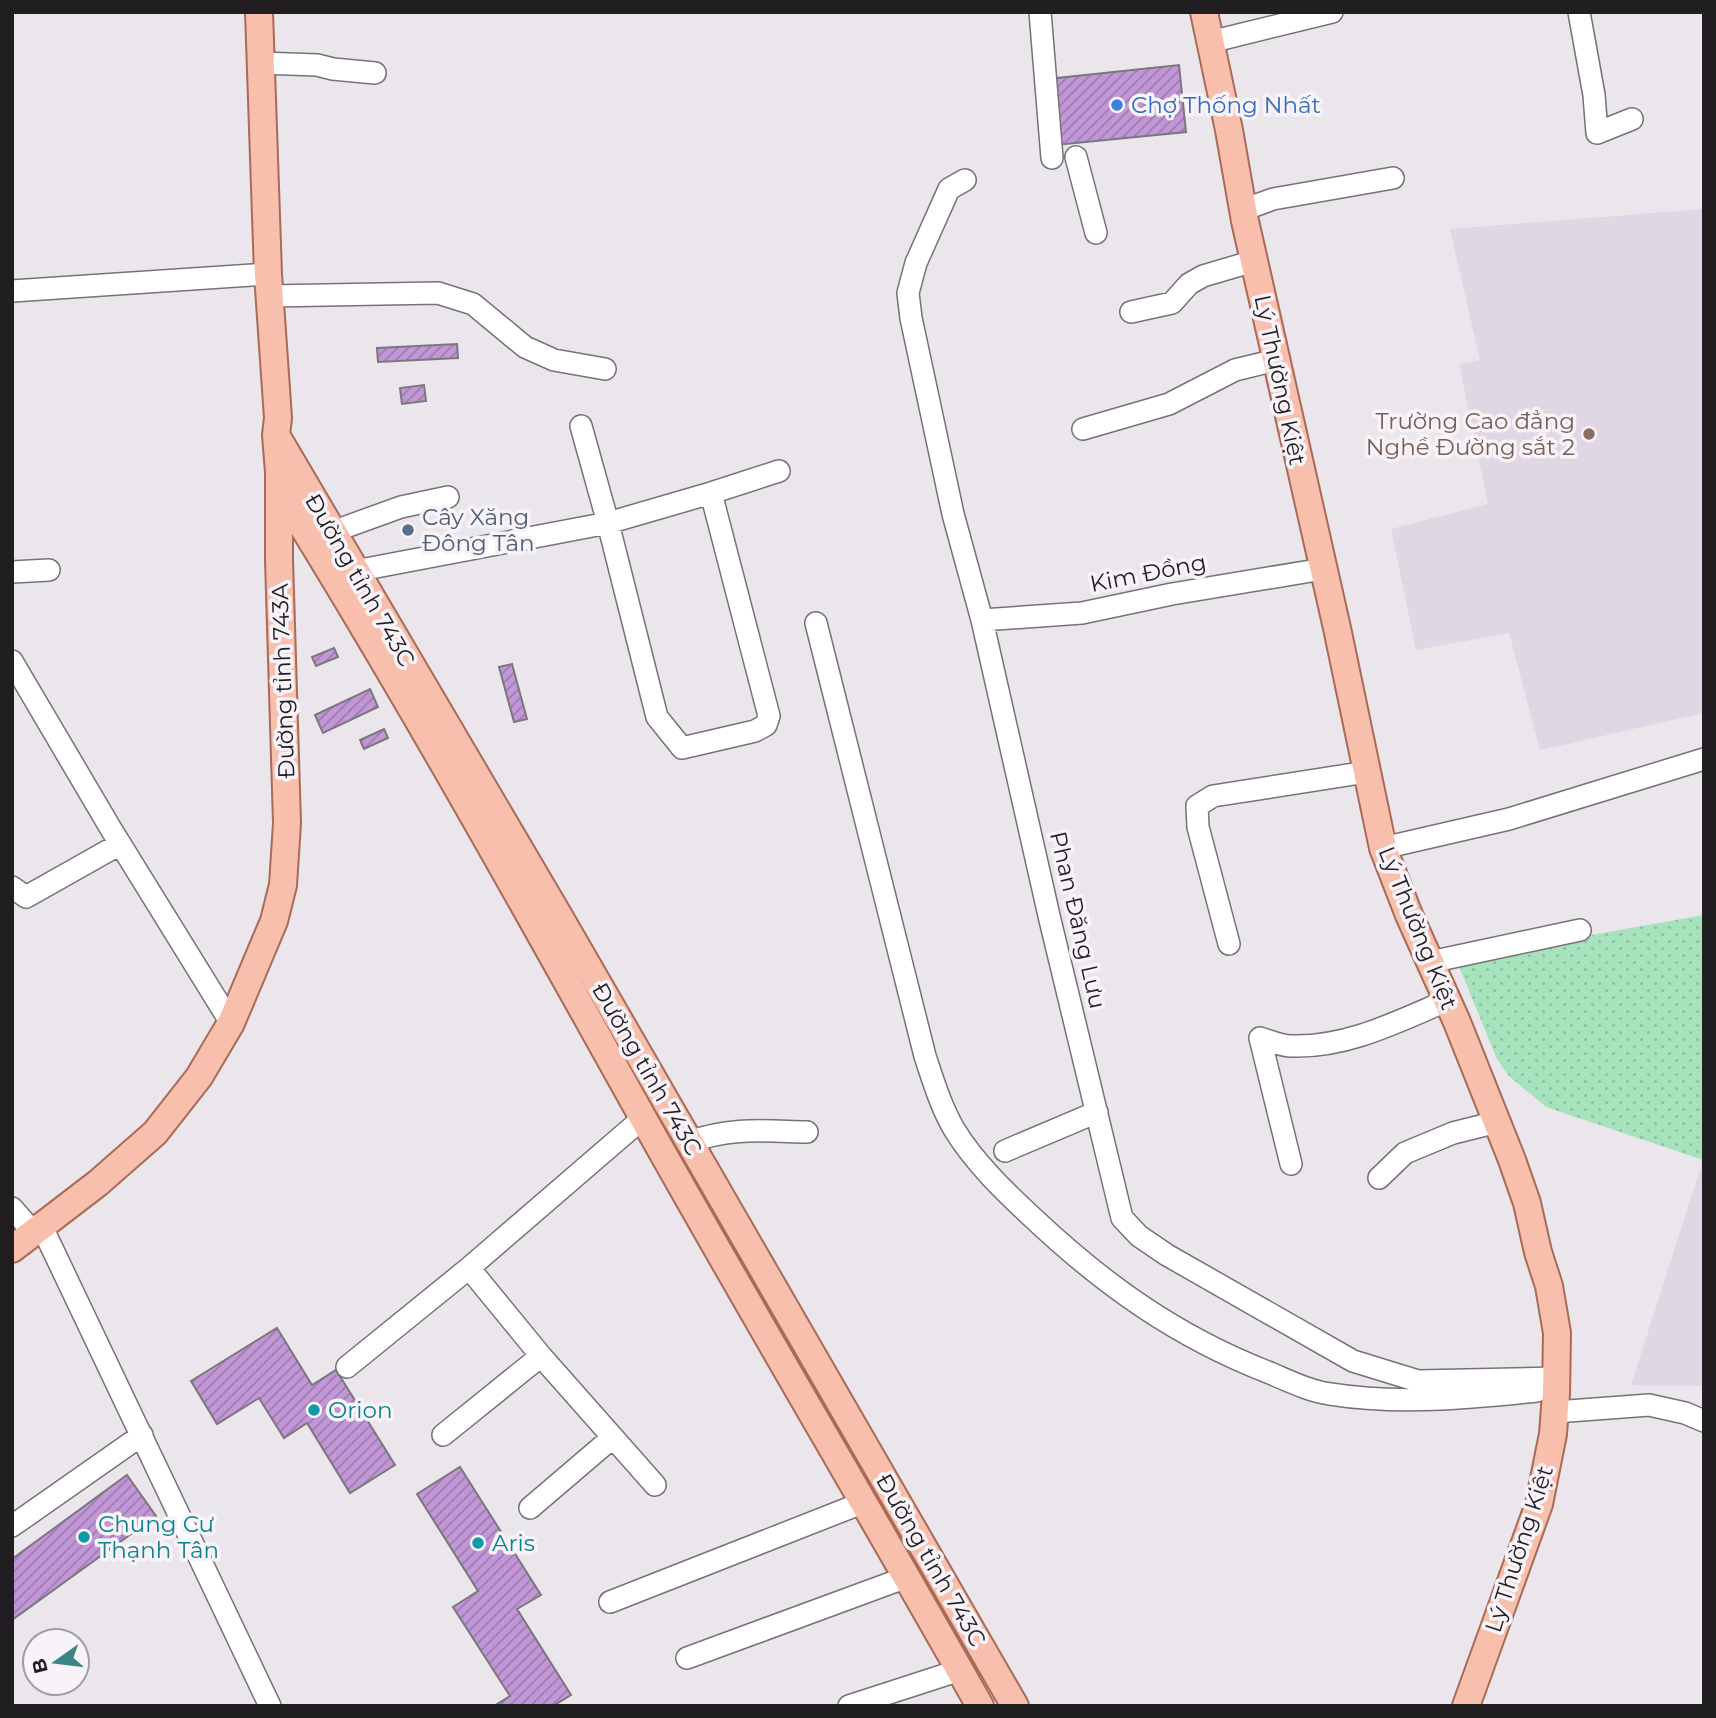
<svg xmlns="http://www.w3.org/2000/svg" width="1716" height="1718" viewBox="0 0 1716 1718" font-family="Montserrat,sans-serif">
  <defs>
    <pattern id="park-dots" width="8" height="8" patternUnits="userSpaceOnUse" patternTransform="scale(1.75)"><rect width="8" height="8" fill="#a6e2bc"/><path d="M2 2h.1M6 6h.1" fill="none" stroke="#8fc1a1" stroke-width="1.8" stroke-linecap="round"/></pattern>
    <pattern id="building-hatch" width="6" height="6" patternUnits="userSpaceOnUse" patternTransform="scale(1.75)"><rect width="6" height="6" fill="#c297d8"/><path d="M-1 1l2-2M0 6l6-6M5 7l2-2" fill="none" stroke="#9d7baf"/></pattern>
  </defs>
  <rect width="100%" height="100%" fill="#eae6ec"/>
  <!-- built -->
  <path fill="#dfd7e3" d="M1704,209v504l-164,37 -31,-117 -93,17 -25,-121 97,-25 -29,-140 21,-4 -30,-131z
    M1704,1157v229l-73,-1 72,-225z"/>
  <!-- park -->
  <path fill="url(#park-dots)" d="M1704,915l-1,245 -157,-53 -37,-31 -12,-17 -41,-100z"/>
  <!-- building -->
  <path fill="url(#building-hatch)" stroke="#7b777c" stroke-width="2" d="M1179,65l7,67 -130,13 -8,-66z
    M457,344l1,14 -80,4 -1,-14z
    M424,385l2,16 -24,3 -2,-16z
    M334,648l4,9 -22,9 -4,-9z
    M512,664l15,55 -13,3 -15,-55z
    M370,689l8,18 -55,26 -8,-18z
    M384,729l4,9 -24,11 -4,-9z
    M277,1328l35,57 24,-15 59,95 -45,28 -43,-70 -23,15 -25,-40 -42,26 -26,-43z
    M460,1467l81,128 -24,14 54,86 -18,11h-59l16,-10 -57,-89 25,-16 -61,-97z
    M127,1475l29,41 -144,104v-61z"/>
  <g fill="none" stroke-linecap="round" stroke-linejoin="round">
    <!-- minor casing -->
    <g stroke="#767278" stroke-width="24">
      <path id="minor" d="M1040,12l12,146
        M1579,12l15,83 3,38 35,-14
        M1210,42l122,-30
        M261,63l56,2 16,4 42,4
        M1076,157l20,76
        M965,180l-16,9 -33,74 -8,30 3,25 42,196 29,106 68,300 72,298 17,18 28,19 186,106 65,20 139,-3
        M1243,210l30,-11 120,-21
        M12,291l256,-17
        M269,296l169,-3 35,11 52,43 29,13 51,9
        M1131,312l41,-9 17,-19 14,-8 51,-15
        M581,426l27,97 49,194 25,31 73,-17 11,-6 3,-9 -58,-223
        M1083,429l86,-25 66,-34 41,-10
        M332,532l69,-25 47,-10
        M355,571l253,-48 103,-30 68,-22
        M12,572l37,-2
        M982,620l100,-7 90,-19 151,-25
        M816,623l109,433c8,24 16,51 29,73 20,33 50,62 78,88 72,68 145,120 238,156 19,8 39,18 60,21 69,11 138,4 207,-3
        M12,661l99,168 120,194
        M1383,848l126,-29 195,-60
        M12,887l14,10 94,-53
        M1229,944l-31,-117 -1,-21 16,-10 154,-24
        M1430,962l150,-32
        M689,1142c43,-15 74,-11 118,-10
        M1005,1151l92,-39
        M1291,1164l-31,-126c10,3 21,8 31,8 55,2 106,-24 155,-45
        M1379,1178l26,-25 48,-20 44,-11
        M12,1208l22,25
        M42,1227l228,479
        M469,1268l72,88 114,129
        M347,1367l122,-99 174,-150
        M1555,1412l94,-7 36,8 19,8
        M443,1435l98,-79
        M530,1508l82,-70
        M12,1526l130,-91
        M610,1602l252,-99
        M687,1658l220,-81
        M849,1706l111,-36"/>
    </g>
    <!-- major casing -->
    <g stroke="#a86b57" stroke-width="30">
      <path id="major" d="M1204,12l25,118 16,91 92,407 46,220 26,67 48,107 55,138 15,43 11,49 11,34 8,47 -1,61 -3,40 -14,70 -73,202
        M276,435l283,481 456,790
        M279,488c128,206 246,418 364,630 110,197 226,391 337,588
        M12,1249l86,-66 57,-50 44,-56 32,-54 43,-102 9,-36 4,-62 -8,-263v-88l-3,-37 2,-17 -10,-144 -9,-262"/>
    </g>
    <!-- minor -->
    <use href="#minor" stroke="#fff" stroke-width="21"/>
    <!-- major -->
    <use href="#major" stroke="#f7bfac" stroke-width="26"/>
  </g>
  <!-- markers -->
  <circle fill="#3f7fe0" stroke="#f7f3f9" stroke-width="2.5" cx="1117" cy="105" r="7"/>
  <circle fill="#8d6e63" stroke="#f7f3f9" stroke-width="2.5" cx="1589" cy="434" r="7"/>
  <circle fill="#5c6f8a" stroke="#f7f3f9" stroke-width="2.5" cx="408" cy="530" r="7"/>
  <g fill="#0f9aa8" stroke="#f7f3f9" stroke-width="2.5">
    <circle cx="314" cy="1410" r="7"/>
    <circle cx="84" cy="1537" r="7"/>
    <circle cx="478" cy="1543" r="7"/>
  </g>
  <g text-anchor="middle" dominant-baseline="central" stroke-width="7" stroke-linejoin="round" paint-order="stroke">
    <!-- shop labels -->
    <g font-size="23" fill="#366cbe" stroke="#f7f3f9" text-anchor="start">
      <text x="1131" y="105">Chợ Thống Nhất</text>
    </g>
    <!-- street labels -->
    <g font-size="23" fill="#201e20" stroke="#f7f3f9">
      <text transform="translate(1280 380) rotate(78)">Lý Thường Kiệt</text>
      <text transform="translate(1148 573) rotate(-11)">Kim Đồng</text>
      <text transform="translate(360 580) rotate(60)">Đường tỉnh 743C</text>
      <text transform="translate(283 681) rotate(-92)">Đường tỉnh 743A</text>
      <text transform="translate(1078 920) rotate(77)">Phan Đăng Lưu</text>
      <text transform="translate(1418 928) rotate(68)">Lý Thường Kiệt</text>
      <text transform="translate(647 1069) rotate(60)">Đường tỉnh 743C</text>
      <text transform="translate(1519 1549) rotate(-72)">Lý Thường Kiệt</text>
      <text transform="translate(931 1560) rotate(60)">Đường tỉnh 743C</text>
    </g>
    <!-- education labels -->
    <g font-size="23" fill="#785e54" stroke="#f7f3f9" text-anchor="end">
      <text x="1575" y="421">Trường Cao đẳng<tspan x="1575" dy="26">Nghề Đường sắt 2</tspan></text>
    </g>
    <!-- service labels -->
    <g font-size="23" fill="#4e5e75" stroke="#f7f3f9" text-anchor="start">
      <text x="422" y="517">Cây Xăng<tspan x="422" dy="26">Đông Tân</tspan></text>
    </g>
    <!-- culture labels -->
    <g font-size="23" fill="#0d838f" stroke="#f7f3f9" text-anchor="start">
      <text x="328" y="1410">Orion</text>
      <text x="98" y="1524">Chung Cư<tspan x="98" dy="26">Thạnh Tân</tspan></text>
      <text x="492" y="1543">Aris</text>
    </g>
  </g>
  <!-- border -->
  <rect width="1716" height="1718" fill="none" stroke="#201e20" stroke-width="28"/>
  <!-- north arrow -->
  <g transform="translate(56 1662) rotate(256)"><circle r="33" fill="#f7f3f9" stroke="#a19ea2" stroke-width="2"/>
  <path d="M0-5L12 26L0 18L-12 26Z" fill="#3c8584"/>
  <text y="-10" font-size="19" font-weight="bold" text-anchor="middle" fill="#201e20">B</text>
  </g>
</svg>
